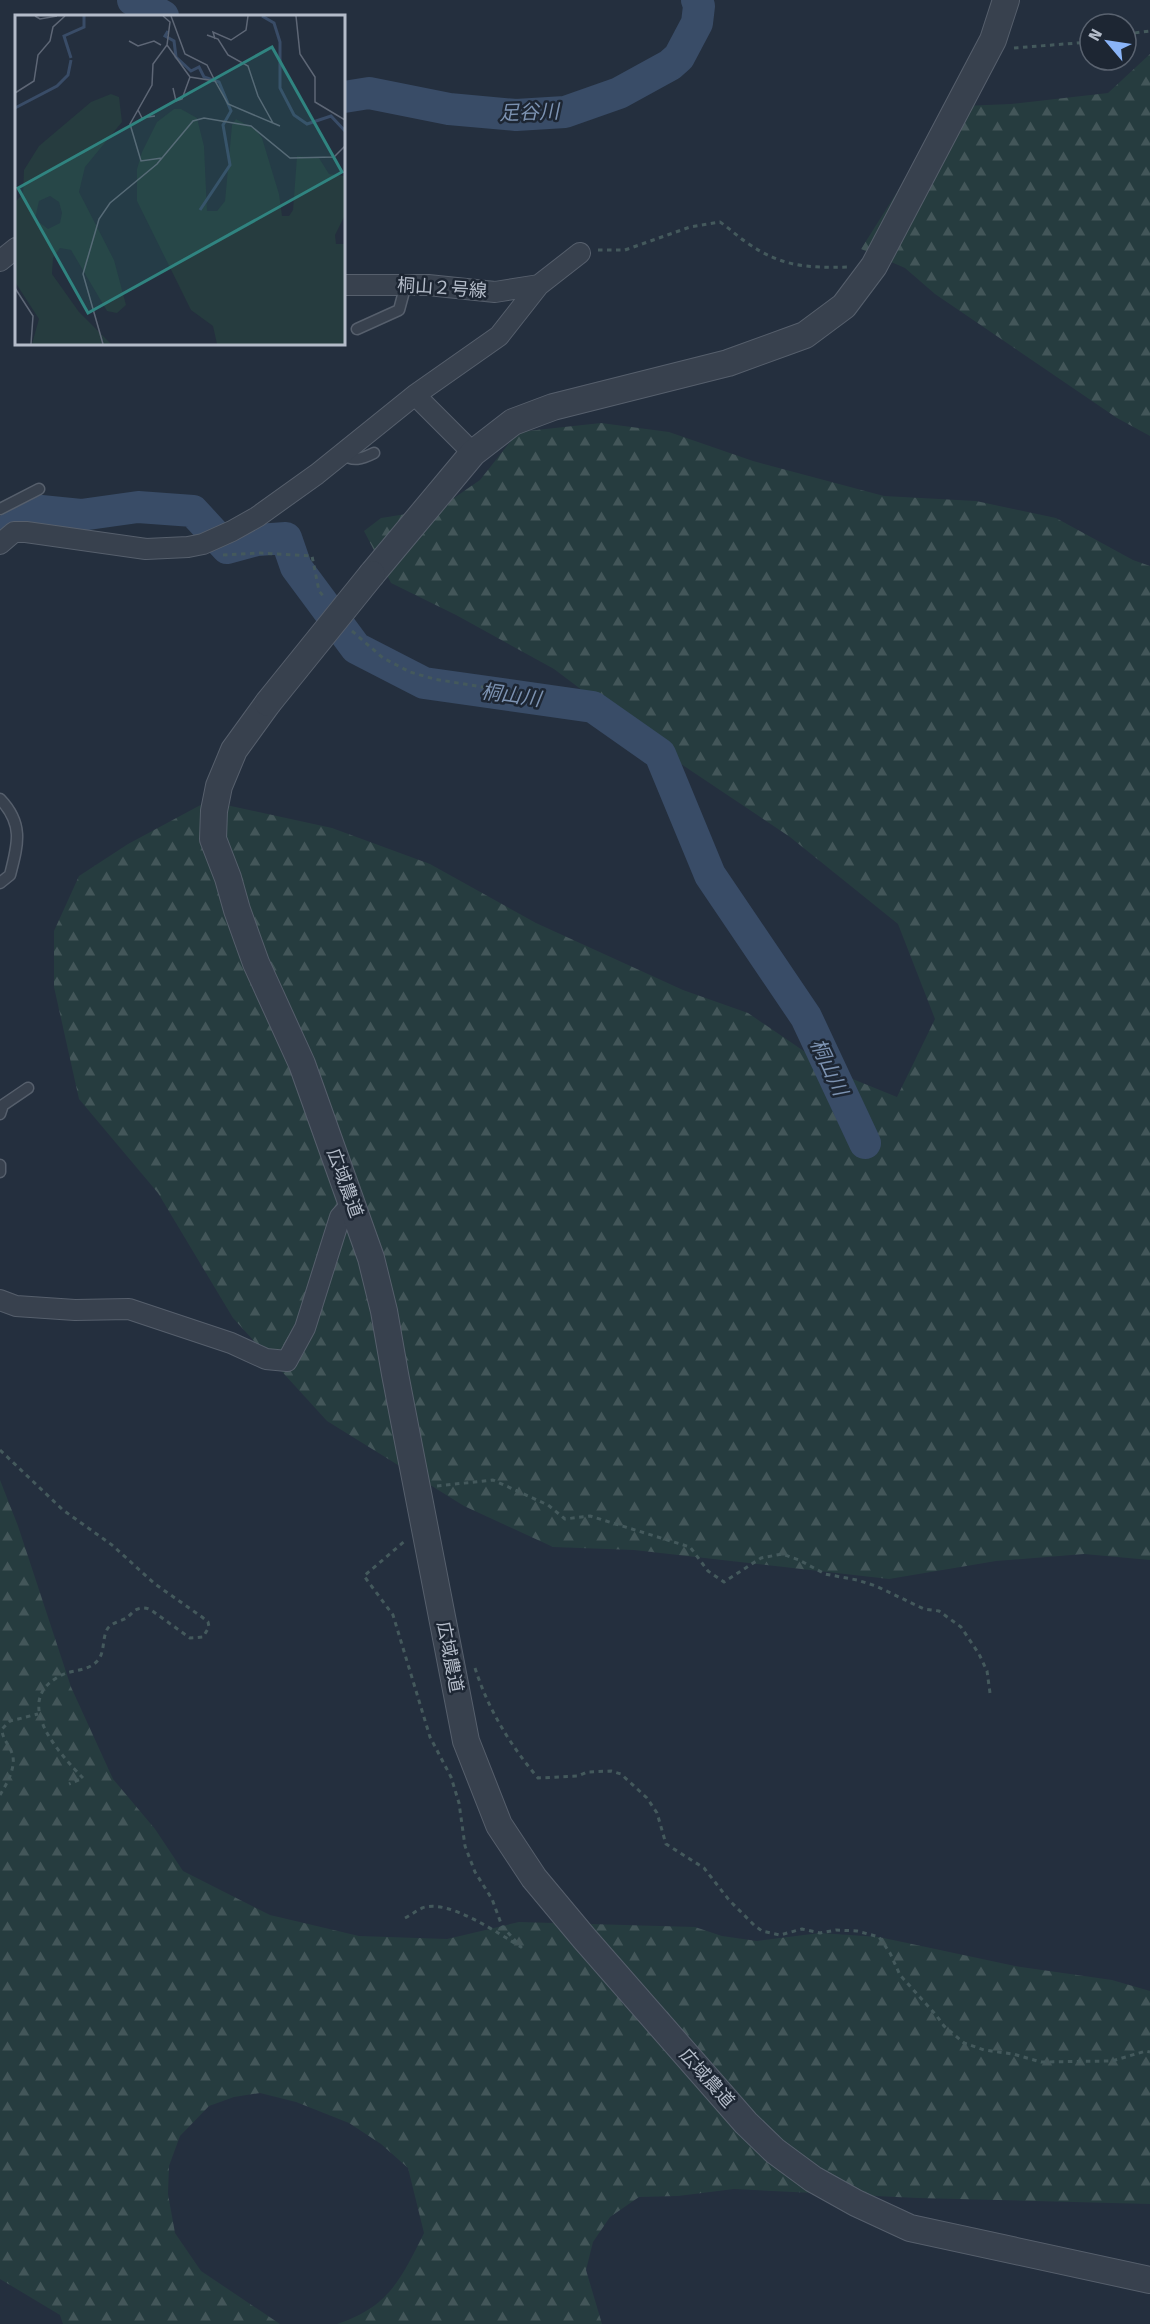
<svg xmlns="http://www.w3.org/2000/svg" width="1150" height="2324" viewBox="0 0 1150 2324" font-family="'Fira Sans','Noto Sans JP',sans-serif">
  <defs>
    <pattern id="forest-firs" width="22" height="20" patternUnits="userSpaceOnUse" patternTransform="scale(1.5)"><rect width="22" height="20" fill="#263c3f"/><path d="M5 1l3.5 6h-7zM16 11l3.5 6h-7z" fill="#435659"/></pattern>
  </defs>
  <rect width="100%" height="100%" fill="#242f3e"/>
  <!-- forest -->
  <path fill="url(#forest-firs)" d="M1150,54v382l-33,-18 -182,-124 -30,-26 -44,-19 57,-90 45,-53 48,-2 97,-11z
    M601,423l68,9 84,29 131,35 92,5 80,17 77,42 17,6v994l-66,-6 -88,7 -107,18 -255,-29 -81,-3 -89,-41 -137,-85 -94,-103 -75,-125 -79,-94 -25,-112v-56l25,-55 49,-32 80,-43 124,27 98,36 106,59 147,67 65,23 85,58 64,26 38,-78 -37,-95 -108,-87 -118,-79 -118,-89 -98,-54 -65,-32 -27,-52 17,-13 57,-9 42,-29 38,-48z
    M0,1480l18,46 53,161 42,92 42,50 28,42 87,44 89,21 88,3 72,-17 176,5 27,9 35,5 63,-8 59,4 136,29 97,14 38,11v213l-233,-6 -183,-9 -56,7 -39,1 -29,20 -17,25 -7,28 16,54h-265c52,-17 64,-45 87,-91l-16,-65 -27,-24 -32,-21 -53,-21 -36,-9 -26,4 -25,9 -29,30 -11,30 -1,28 7,39 26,38 79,53h-217l-3,-9 -60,-36z"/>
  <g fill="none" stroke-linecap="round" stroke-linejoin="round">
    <!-- river -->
    <path stroke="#394c67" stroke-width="32" d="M133,0l30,16
      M344,97l25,-4 80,16 67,6 49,-3 54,-19 51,-28 9,-8 18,-34 2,-17 -2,-6
      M0,534l41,-23 40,4 57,-8 55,4 34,37 30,-8 29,-2 10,29 60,81 68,35 169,24 67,47 50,121 96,142 59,126"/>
    <!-- service casing -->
    <g stroke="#565f6c" stroke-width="13">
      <path id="service" d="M357,329l42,-19 7,-26
        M342,454c11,8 20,5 32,-1
        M0,509l39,-20
        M0,799c24,25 18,45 10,76l-10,8
        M0,1114l3,-9 25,-17
        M0,1165v7"/>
    </g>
    <!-- minor casing -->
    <g stroke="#565f6c" stroke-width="22">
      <path id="minor" d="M0,261l16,-13
        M344,285h84l67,7 44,-7
        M415,395l58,58
        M0,544l14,-12h12l120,17 42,-2 15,-3 29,-13 25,-14 60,-43 98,-79 84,-59 40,-51 41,-32
        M0,1300l16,6 59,4 54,-1 102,34 35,16 21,2 18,-33 35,-111 13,-14"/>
    </g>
    <!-- tertiary casing -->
    <g stroke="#565f6c" stroke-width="28">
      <path id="tertiary" d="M372,574l101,-121 40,-31 40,-15 175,-44 77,-28 39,-29 30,-40 119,-226 13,-40
        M268,703l-34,47 -15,36 -5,25 -1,28 15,39 9,32 19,53 46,101 69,194 13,53 11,63 71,367 33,84 35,53 50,60 162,185 29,28 38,28 43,24 54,25 240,52"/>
    </g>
    <!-- path -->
    <path stroke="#44595c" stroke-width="3" stroke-dasharray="4.5 4.5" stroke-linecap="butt" d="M1126,34l24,-3
      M1014,48l76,-6
      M598,250h27l65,-23 30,-5c9,6 17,14 26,20 35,25 61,26 102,25
      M223,555l38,-2 51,3 7,35 6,7
      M352,631l31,27 27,14 24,7 90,15
      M0,1450l63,60 49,35 43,39 47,33 6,5 1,5 -6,10 -13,1 -39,-28c-4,-2 -8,-3 -13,-1 -4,1 -7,5 -10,8 -6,4 -15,5 -20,11 -6,9 -3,22 -9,31 -11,14 -27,9 -41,18 -46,26 2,77 25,101l-14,6
      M437,1486l56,-6 55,25 17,14 25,-3 100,31 18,24 16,11 37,-24 21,-4 17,6 26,14 32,6 19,6 48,23 15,2 22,16 18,27 8,17 3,22
      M475,1668c13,41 35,77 63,110l40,-2 9,-4 24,-1 10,3 26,24 10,15 9,31 38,24 25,32 25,25 8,6 18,4 22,-6 18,4 16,-3 21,1 22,6 11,16 10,22 36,40 8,11 20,17 20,7 29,4 28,8 71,-1 34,-10 4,1
      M0,1795c6,-10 15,-25 13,-38 -2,-11 -11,-17 -11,-28l8,-8 28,-7
      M405,1918c6,-3 11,-7 17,-10 26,-10 77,26 99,39l-19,-21 -10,-27 -17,-27 -10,-26 -6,-43 -8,-26 -21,-40 -37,-122 -29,-39 42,-36"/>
    <!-- service -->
    <use href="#service" stroke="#38414e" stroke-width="10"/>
    <!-- minor -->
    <use href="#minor" stroke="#38414e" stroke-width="20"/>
    <!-- tertiary -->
    <use href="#tertiary" stroke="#38414e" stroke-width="26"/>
    <!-- tertiary-bridge casing -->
    <g stroke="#565f6c" stroke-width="28" stroke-linecap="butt">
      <path id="tertiary-bridge" d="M268,703l104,-129"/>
    </g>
    <!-- tertiary-bridge -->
    <use href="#tertiary-bridge" stroke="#38414e" stroke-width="26"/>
  </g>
  <g text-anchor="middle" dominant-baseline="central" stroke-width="5" stroke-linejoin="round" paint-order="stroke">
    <!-- street labels -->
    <g font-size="18" fill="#b4bcc9" stroke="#1d2633">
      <text transform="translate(442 288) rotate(4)">桐山２号線</text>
      <text transform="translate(345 1183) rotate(70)">広域農道</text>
      <text transform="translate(450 1657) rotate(79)">広域農道</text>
      <text transform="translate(707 2078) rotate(48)">広域農道</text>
    </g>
    <!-- water labels -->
    <g font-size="20" font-style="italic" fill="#7c92b1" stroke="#1d2633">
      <text transform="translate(529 112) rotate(-2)">足谷川</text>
      <text transform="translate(511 695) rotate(8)">桐山川</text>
      <text transform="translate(829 1067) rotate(65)">桐山川</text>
    </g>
  </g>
  <!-- overview -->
  <g transform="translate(15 15)">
    <rect width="330" height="330" fill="#242f3e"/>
    <path d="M96,79l8,3 3,25 -37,45 -6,25 35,68 12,45 -9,8 -10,-2 -36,-61 -11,-2 -7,10 -1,16 27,38 32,32h-79l7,-25 -24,-37v-80l8,-8 1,-24 15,-24 52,-44zM35,181l9,6 3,11 -2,10 -12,6 -13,-10 4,-18zM159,94h7l16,9 7,28 3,65h10l8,-10 7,-76 4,-6 20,11 6,8 17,56 3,22h7l4,-6 4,-54 22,2 10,16 16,2v39l-10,20 1,9h9v100h-128l-4,-18 -22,-16 -54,-109v-32l5,-17 15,-30z" fill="#263c3f" fill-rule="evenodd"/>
    <path fill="none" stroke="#394c67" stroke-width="3" d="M247,1l12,7 6,19v46l14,27 13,9 24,-8 14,15M153,16l-3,5 9,5 2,16 15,14 8,-4 5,10 15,5 12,29 -8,14 7,40 -30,45M56,43l-7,-22 20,-9v-11M0,93l42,-22 11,-11 3,-15"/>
    <path fill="none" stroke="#5e6776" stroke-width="1.5" d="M20,1l5,3 17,-3M156,1l14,38 22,11 8,16M281,1l4,38 15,23v25l30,18M192,20l11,4 10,16 20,11 10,30 15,27M200,24l-2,-7 18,8 15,-10 2,-14M114,26l9,5 16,-5 7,4M152,30l23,32 25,4 13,23 52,22M158,73l3,13 6,-2 8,-22M0,78l19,-12 4,-26 12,-14 3,-14 12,-11M123,95l4,8 13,-2M147,143l-21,3 -11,-37 22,-39 1,-21 14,-19 3,-23 -7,-6M0,273l18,28 -2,28M88,329l-20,-70 16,-55 11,-16 47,-39 36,-43 11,-3 47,8 39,32 44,-1 11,-11"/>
    <path fill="#308480" fill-opacity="0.15" stroke="#308480" stroke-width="3" d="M257,32l70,125 -254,141 -70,-125z"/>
    <rect width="330" height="330" fill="none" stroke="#b4bcc9" stroke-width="3"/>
  </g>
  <!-- north arrow -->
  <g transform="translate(1108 42) rotate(299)"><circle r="28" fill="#1d2633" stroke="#59626f" stroke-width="1.5"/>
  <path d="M0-4.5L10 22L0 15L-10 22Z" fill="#8ab4f8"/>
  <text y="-9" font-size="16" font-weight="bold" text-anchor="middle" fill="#b4bcc9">N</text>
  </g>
</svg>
